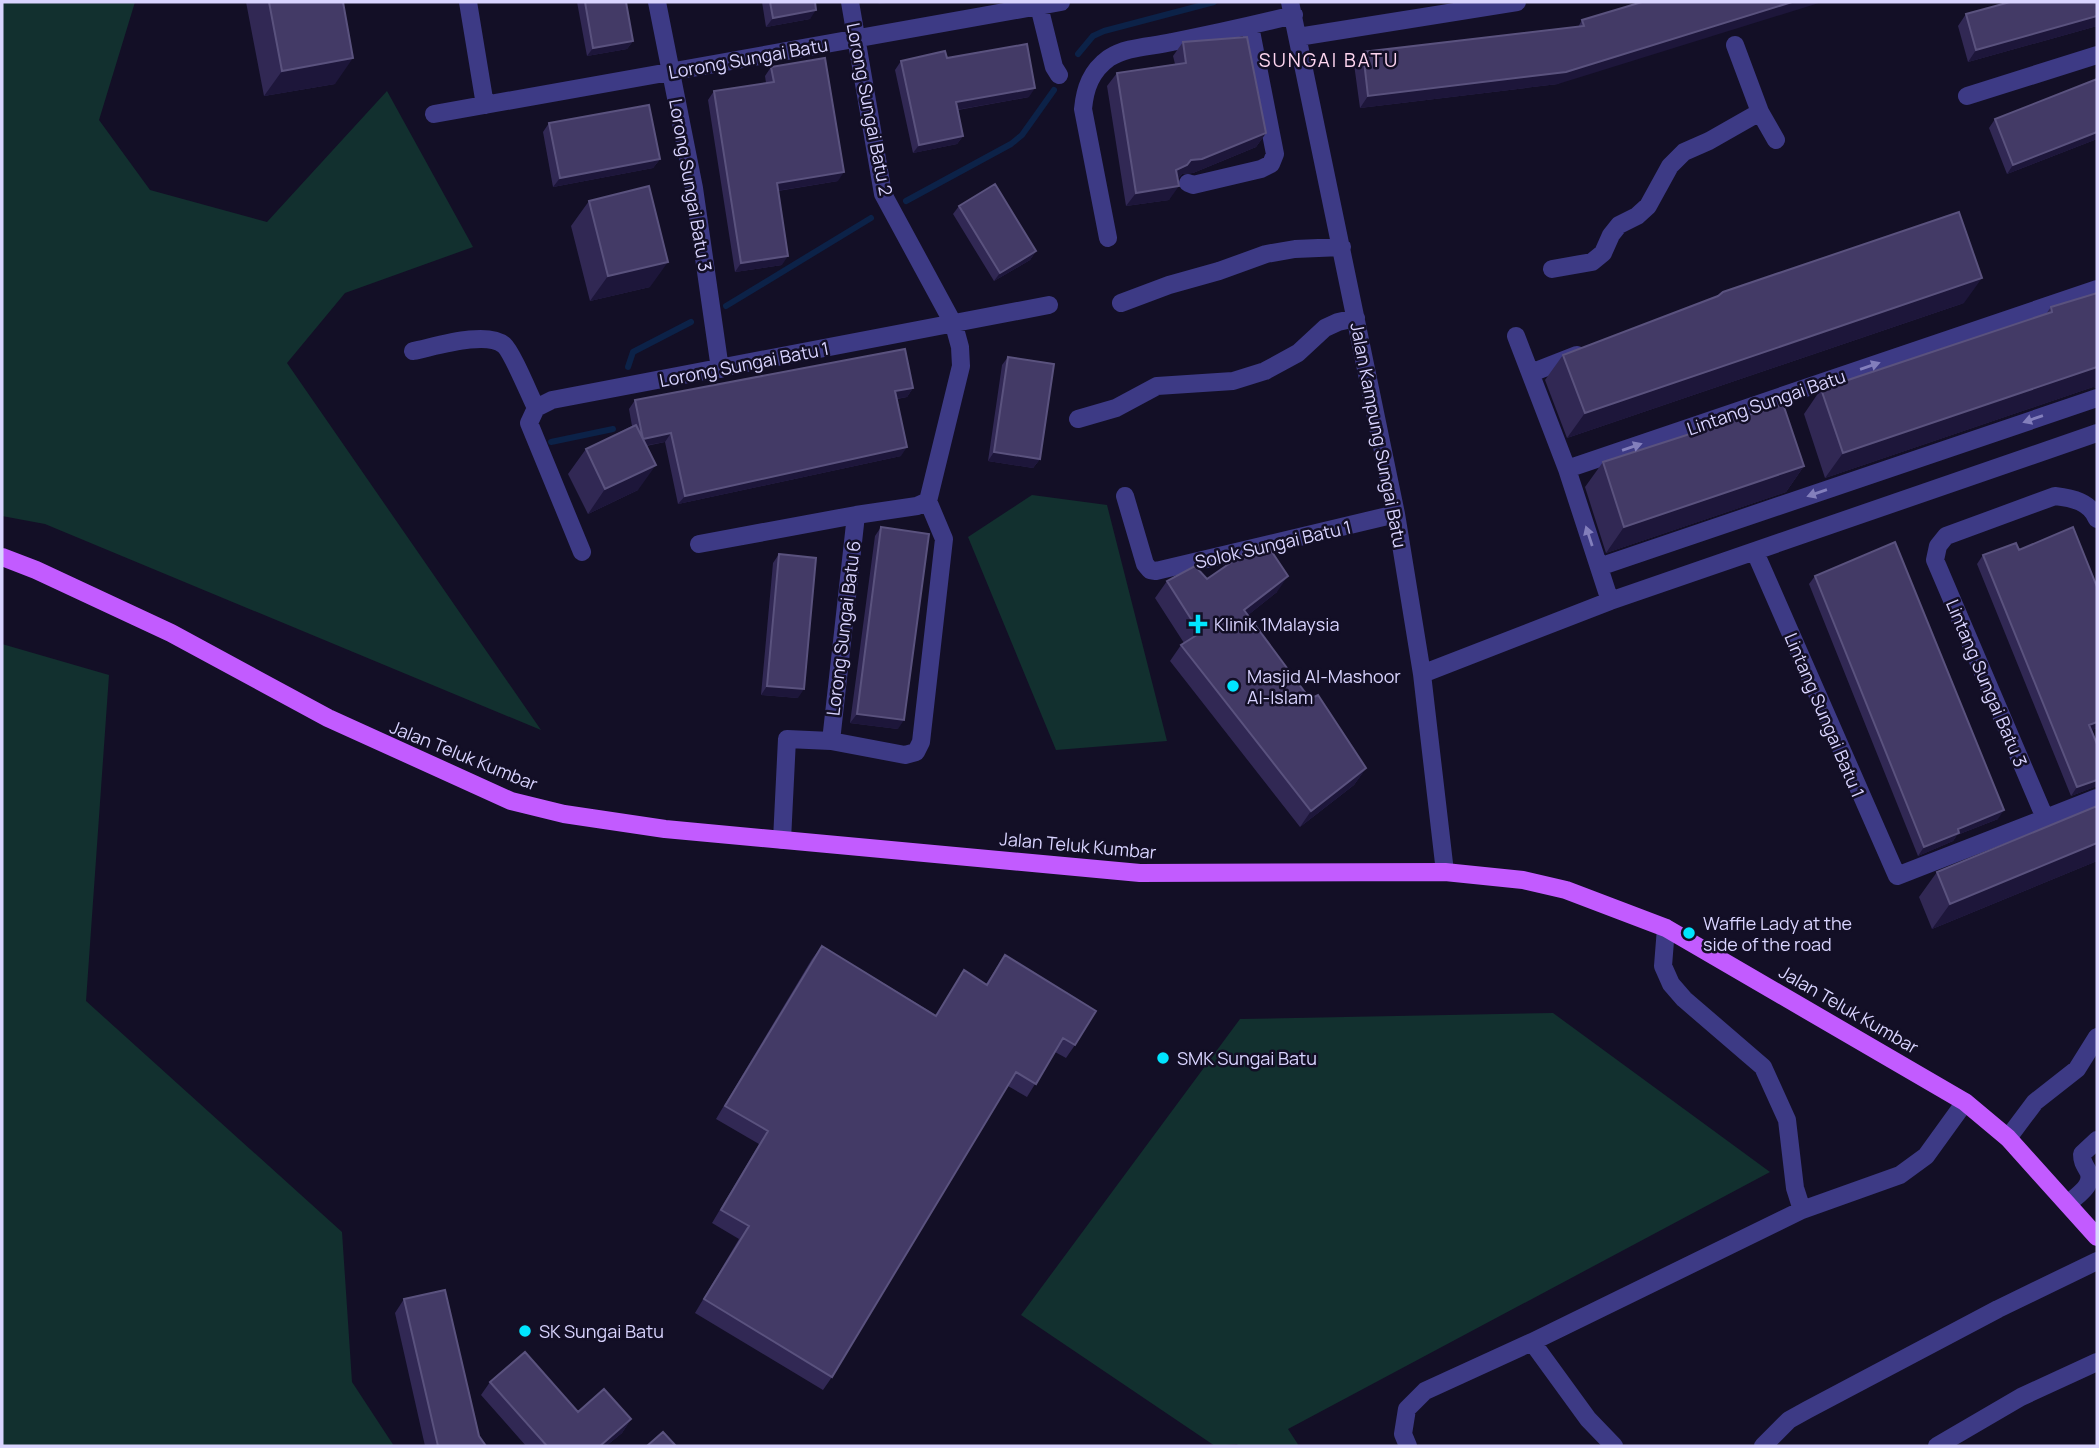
<svg xmlns="http://www.w3.org/2000/svg" width="2099" height="1448" viewBox="0 0 2099 1448" font-family="Manrope,sans-serif">
  <rect width="100%" height="100%" fill="#130f26"/>
  <!-- green -->
  <path fill="#12302f" d="M2,2h133l-36,118 51,70 117,32 120,-131 86,156 -128,46 -58,70 254,367 -496,-206 -43,-8z
    M1032,495l75,10 60,236 -111,9 -88,-213z
    M2,644l107,31 -23,326 256,231 10,150 42,64h-392z
    M1553,1013l217,159 -482,257 11,17h-64l3,-2 -23,2 -194,-131 219,-296z"/>
  <g fill="none" stroke-linecap="round" stroke-linejoin="round">
    <!-- stream -->
    <path stroke="#0c2248" stroke-width="6" d="M1078,54l15,-18 11,-5 110,-29
      M906,201l105,-57 11,-9 32,-45
      M726,306l145,-88
      M628,367l5,-15 58,-30
      M551,442l62,-13"/>
    <!-- minor -->
    <path stroke="#3d3a85" stroke-width="18" d="M468,2l17,103
      M657,2l37,186 26,181
      M850,2l33,192 71,131 6,22 1,19 -33,135
      M1038,2l16,65 5,8
      M1290,2l106,512 26,160 23,198
      M1298,37l219,-35
      M1735,45l25,67 16,28
      M1967,96l130,-41
      M434,114l627,-112
      M1188,183l5,2 68,-16 10,-5 4,-10 -25,-128
      M1108,238l-25,-129c2,-21 8,-38 26,-51 19,-12 42,-11 63,-16 41,-8 81,-17 122,-27
      M1552,269l40,-7 11,-9 8,-18 8,-10 18,-9 11,-10 22,-40 14,-14 25,-11 51,-29
      M1121,303l48,-18 50,-14 47,-17 29,-5 47,-2
      M1516,336l51,133 43,132
      M413,351c21,-4 73,-21 91,-6 8,7 26,51 32,63
      M1531,373l46,-18
      M536,408l16,-8 497,-95
      M536,408l-7,15 53,129
      M1078,419l38,-11 41,-22 76,-5 32,-10 33,-18 27,-25 13,-6 18,-4
      M1567,469l530,-180
      M1125,496l20,68 5,6 6,1 240,-57
      M699,544l157,-29 61,-9 11,-5
      M1755,552l142,324 200,-78
      M1599,567l498,-169
      M1422,674l188,-73 487,-168
      M831,741l25,-226
      M2045,818l-110,-258 3,-14 8,-10 109,-40c18,2 35,6 42,23
      M782,840l5,-101 44,2 74,14 11,-3 5,-10 23,-203 -16,-38
      M1666,928l-3,38 8,18 13,15 79,68 24,53 8,68 7,22
      M2008,1138l27,-36 42,-33 20,-32
      M2068,1204c9,-9 27,-19 20,-33 -4,-7 -6,-10 -6,-17l15,-14
      M1532,1342l56,77 26,27
      M1408,1446l-5,-12 4,-25 18,-18 107,-49 270,-132 98,-35 26,-19 39,-54
      M1763,1446l26,-26 18,-10 191,-101 99,-48
      M1937,1446l84,-49 76,-35"/>
    <!-- major -->
    <path stroke="#c25bff" stroke-width="18" d="M2,557l34,13 135,63 157,85 183,83 53,13 101,15 475,44 305,-1 78,8 43,10 100,38 299,174 43,36 89,99"/>
  </g>
  <!-- wall -->
  <path fill="#312854" d="M246,2h97l-8,82 -71,12z
    M577,2h49l7,39 -6,8 -40,7z
    M762,2h53l-5,17 -44,8z
    M1642,2l-84,82 -198,24 -6,-44 9,-12 215,-25 4,-7z
    M2097,2v24l-129,36 -10,-36 8,-12z
    M1183,42l83,91 -10,14 -63,26 -11,1 -4,5 -9,21 -43,6 -19,-120 10,-13 58,-9 -2,-8z
    M947,58l82,39 -71,13 5,26 -6,8 -44,9 -18,-83 6,-9z
    M771,67l67,114 -60,10 4,74 -47,7 -27,-172 6,-9 52,-8 -1,-7z
    M2097,79v60l-90,35 -18,-46 6,-9z
    M549,123l111,36 -7,9 -100,19 -10,-55z
    M589,201l61,86 -60,14 -19,-75z
    M959,206l77,45 -6,9 -36,21 -41,-67z
    M2097,293v95l-4,-1 -268,91 -21,-64 17,-25 225,-75 5,-7z
    M1964,303l-397,135 -22,-58 18,-25z
    M1008,357l32,102 -7,9 -45,-7 14,-96z
    M913,388l-6,9 -10,2 4,57 -223,48 -13,-62 -19,4 -8,44 -50,24 -20,-40 18,-25 46,-23 -3,-17 6,-9z
    M1603,462l201,4 -18,26 -180,61 -21,-66z
    M881,527l17,202 -48,-6 25,-187z
    M2019,550l78,37v141l-5,2 5,14v42l-26,10 -94,-232 6,-9z
    M779,554l19,144 -37,-3 12,-132z
    M1815,576l183,243 -41,16 -4,6 -35,15 -109,-272z
    M1207,579l70,13 -29,23 62,84 56,69 -12,17 -54,42 -130,-166 11,-16 3,-2 -29,-45 12,-17z
    M2097,806v55l-165,68 -13,-32 18,-25z
    M822,946l114,69 28,-45 22,14 19,-29 70,90 -9,13 -11,-6 -28,45 -19,-11 -176,291 -9,13 -128,-77 44,-74 -27,-16 47,-79 -43,-25 96,-160z
    M404,1299l75,137 7,10h-61l-30,-133z
    M490,1382l88,30 53,7 -9,14 -16,13h-80l-45,-51z"/>
  <!-- shaded-wall -->
  <path fill="#1d163a" d="M880,2h15l-17,2z
    M1792,2h30l-264,82 -198,24 8,-12z
    M816,10l-6,9 -44,8 7,-9z
    M2097,16v10l-129,36 8,-12z
    M633,41l-6,8 -40,7 6,-8z
    M353,58l-18,26 -71,12 18,-25z
    M1035,88l-6,9 -79,14 6,-9z
    M2097,132v7l-90,35 6,-9z
    M1266,133l-10,14 -63,26 -11,1 -4,5 -2,-9 15,-10z
    M963,136l-6,8 -44,9 6,-8z
    M660,159l-7,9 -100,19 7,-9z
    M844,172l-6,9 -68,11 7,-9z
    M1179,186l-10,14 -43,6 10,-13z
    M1036,251l-6,9 -36,21 6,-8z
    M788,256l-6,9 -47,7 6,-9z
    M668,262l-18,25 -60,14 18,-25z
    M1982,278l-18,25 -397,135 18,-25z
    M2097,367v21l-4,-1 -268,91 18,-25z
    M913,388l-6,9 -18,3 6,-9z
    M671,433l-6,9 -28,5 6,-8z
    M907,447l-6,9 -223,48 7,-8z
    M994,452l46,7 -7,9 -45,-7z
    M656,465l-18,25 -50,24 17,-25z
    M1804,466l-18,26 -180,61 18,-26z
    M1288,576l-11,16 -44,35 11,-17z
    M767,686l37,3 -6,9 -37,-3z
    M857,714l47,6 -6,9 -48,-6z
    M2097,722v6l-14,6 6,-9z
    M1366,768l-12,17 -54,42 11,-16z
    M2097,780v6l-26,10 6,-9z
    M2004,810l-6,9 -41,16 -4,6 -35,15 6,-9 34,-18z
    M2097,843v18l-165,68 18,-25z
    M631,1419l-9,14 -16,13h-6z"/>
  <!-- building -->
  <path fill="#433a66" stroke="#5a527e" stroke-width="2" d="M269,2h74l10,56 -71,13z
    M585,2h41l7,39 -40,7z
    M770,2h45l1,8 -43,8z
    M1642,2h150l-226,70 -198,24 -5,-44 221,-26 -2,-6z
    M2010,2h87v14l-121,34 -10,-36z
    M1247,37l19,96 -64,26 -11,1 -4,5 -11,5 3,16 -43,7 -19,-120 69,-10 -3,-21z
    M1027,44l8,44 -79,14 7,34 -44,9 -18,-84 44,-10 2,7z
    M825,58l19,114 -67,11 11,73 -47,7 -27,-172 60,-9 -3,-15z
    M2097,79v53l-84,33 -18,-46z
    M649,105l11,54 -100,19 -11,-55z
    M995,184l41,67 -36,22 -41,-67z
    M649,186l19,76 -60,14 -19,-75z
    M1959,212l23,66 -397,135 -22,-58 155,-59 5,-4z
    M2097,293v74l-254,86 -22,-64 231,-77 -1,-5z
    M905,349l8,39 -18,3 12,56 -222,49 -14,-63 -28,6 -8,-39z
    M1008,357l46,7 -14,95 -46,-7z
    M1783,404l21,62 -180,61 -21,-65z
    M636,425l20,40 -51,24 -19,-40z
    M881,527l48,7 -25,186 -47,-6z
    M2073,527l24,60v135l-8,3 8,19v36l-20,7 -94,-232 33,-12 3,7z
    M1895,542l109,268 -46,19 1,4 -35,14 -109,-271z
    M1266,543l22,33 -44,34 66,89 8,-4 48,73 -55,43 -130,-166 19,-12 -33,-52 28,-15 12,13 48,-33z
    M779,554l37,4 -12,131 -37,-3z
    M2097,806v37l-147,61 -13,-32z
    M822,946l114,70 28,-46 23,15 18,-30 91,56 -21,34 -12,-7 -27,46 -20,-12 -184,305 -128,-78 45,-73 -28,-16 47,-79 -43,-25z
    M445,1290l34,146 7,10h-48l-34,-147z
    M525,1352l53,60 26,-23 27,30 -31,27h-53l-57,-64z
    M663,1432l13,14h-29z"/>
  <!-- one-way arrows -->
  <defs><path id="oneway-solid" d="M-6-.8H1V-3.2L6.5 0L1 3.2V.8H-6Z" transform="scale(1.75)"/></defs>
  <g fill="#837fbc">
    <use href="#oneway-solid" transform="translate(1870 366) rotate(-19)"/>
    <use href="#oneway-solid" transform="translate(2033 419) rotate(161)"/>
    <use href="#oneway-solid" transform="translate(1632 447) rotate(-19)"/>
    <use href="#oneway-solid" transform="translate(1817 493) rotate(161)"/>
    <use href="#oneway-solid" transform="translate(1589 536) rotate(-108)"/>
  </g>
  <!-- markers -->
  <g fill="#00e5ff" stroke="#130f26" stroke-width="2.5">
    <path d="M1194.5 613.5h7v7h7v7h-7v7h-7v-7h-7v-7h7z"/>
    <circle cx="1233" cy="686" r="7"/>
    <circle cx="1689" cy="933" r="7"/>
    <circle cx="1163" cy="1058" r="7"/>
    <circle cx="525" cy="1331" r="7"/>
  </g>
  <g text-anchor="middle" dominant-baseline="central" stroke-width="5" stroke-linejoin="round" paint-order="stroke">
    <!-- street labels -->
    <g font-size="18" fill="#d9d4ff" stroke="#130f26">
      <text transform="translate(748 58) rotate(-10)">Lorong Sungai Batu</text>
      <text transform="translate(870 109) rotate(79)">Lorong Sungai Batu 2</text>
      <text transform="translate(691 185) rotate(80)">Lorong Sungai Batu 3</text>
      <text transform="translate(744 364) rotate(-11)">Lorong Sungai Batu 1</text>
      <text transform="translate(1766 402) rotate(-19)">Lintang Sungai Batu</text>
      <text transform="translate(1379 435) rotate(79)">Jalan Kampung Sungai Batu</text>
      <text transform="translate(1273 544) rotate(-13)">Solok Sungai Batu 1</text>
      <text transform="translate(843 628) rotate(-83)">Lorong Sungai Batu 6</text>
      <text transform="translate(1987 683) rotate(67)">Lintang Sungai Batu 3</text>
      <text transform="translate(1825 715) rotate(67)">Lintang Sungai Batu 1</text>
      <text transform="translate(464 755) rotate(22)">Jalan Teluk Kumbar</text>
      <text transform="translate(1078 845) rotate(5)">Jalan Teluk Kumbar</text>
      <text transform="translate(1849 1009) rotate(30)">Jalan Teluk Kumbar</text>
    </g>
    <!-- poi labels -->
    <g font-size="18" fill="#d9d4ff" stroke="#130f26" text-anchor="start">
      <text x="1214" y="624">Klinik 1Malaysia</text>
      <text x="1247" y="676">Masjid Al-Mashoor<tspan x="1247" dy="21">Al-Islam</tspan></text>
      <text x="1703" y="923">Waffle Lady at the<tspan x="1703" dy="21">side of the road</tspan></text>
      <text x="1177" y="1058">SMK Sungai Batu</text>
      <text x="539" y="1331">SK Sungai Batu</text>
    </g>
    <!-- neighbourhood labels -->
    <g font-size="19" letter-spacing="2" fill="#ffd6f0" stroke="#130f26">
      <text x="1329" y="60">SUNGAI BATU</text>
    </g>
  </g>
  <!-- border -->
  <rect width="2099" height="1448" fill="none" stroke="#d9d4ff" stroke-width="7"/>
</svg>
